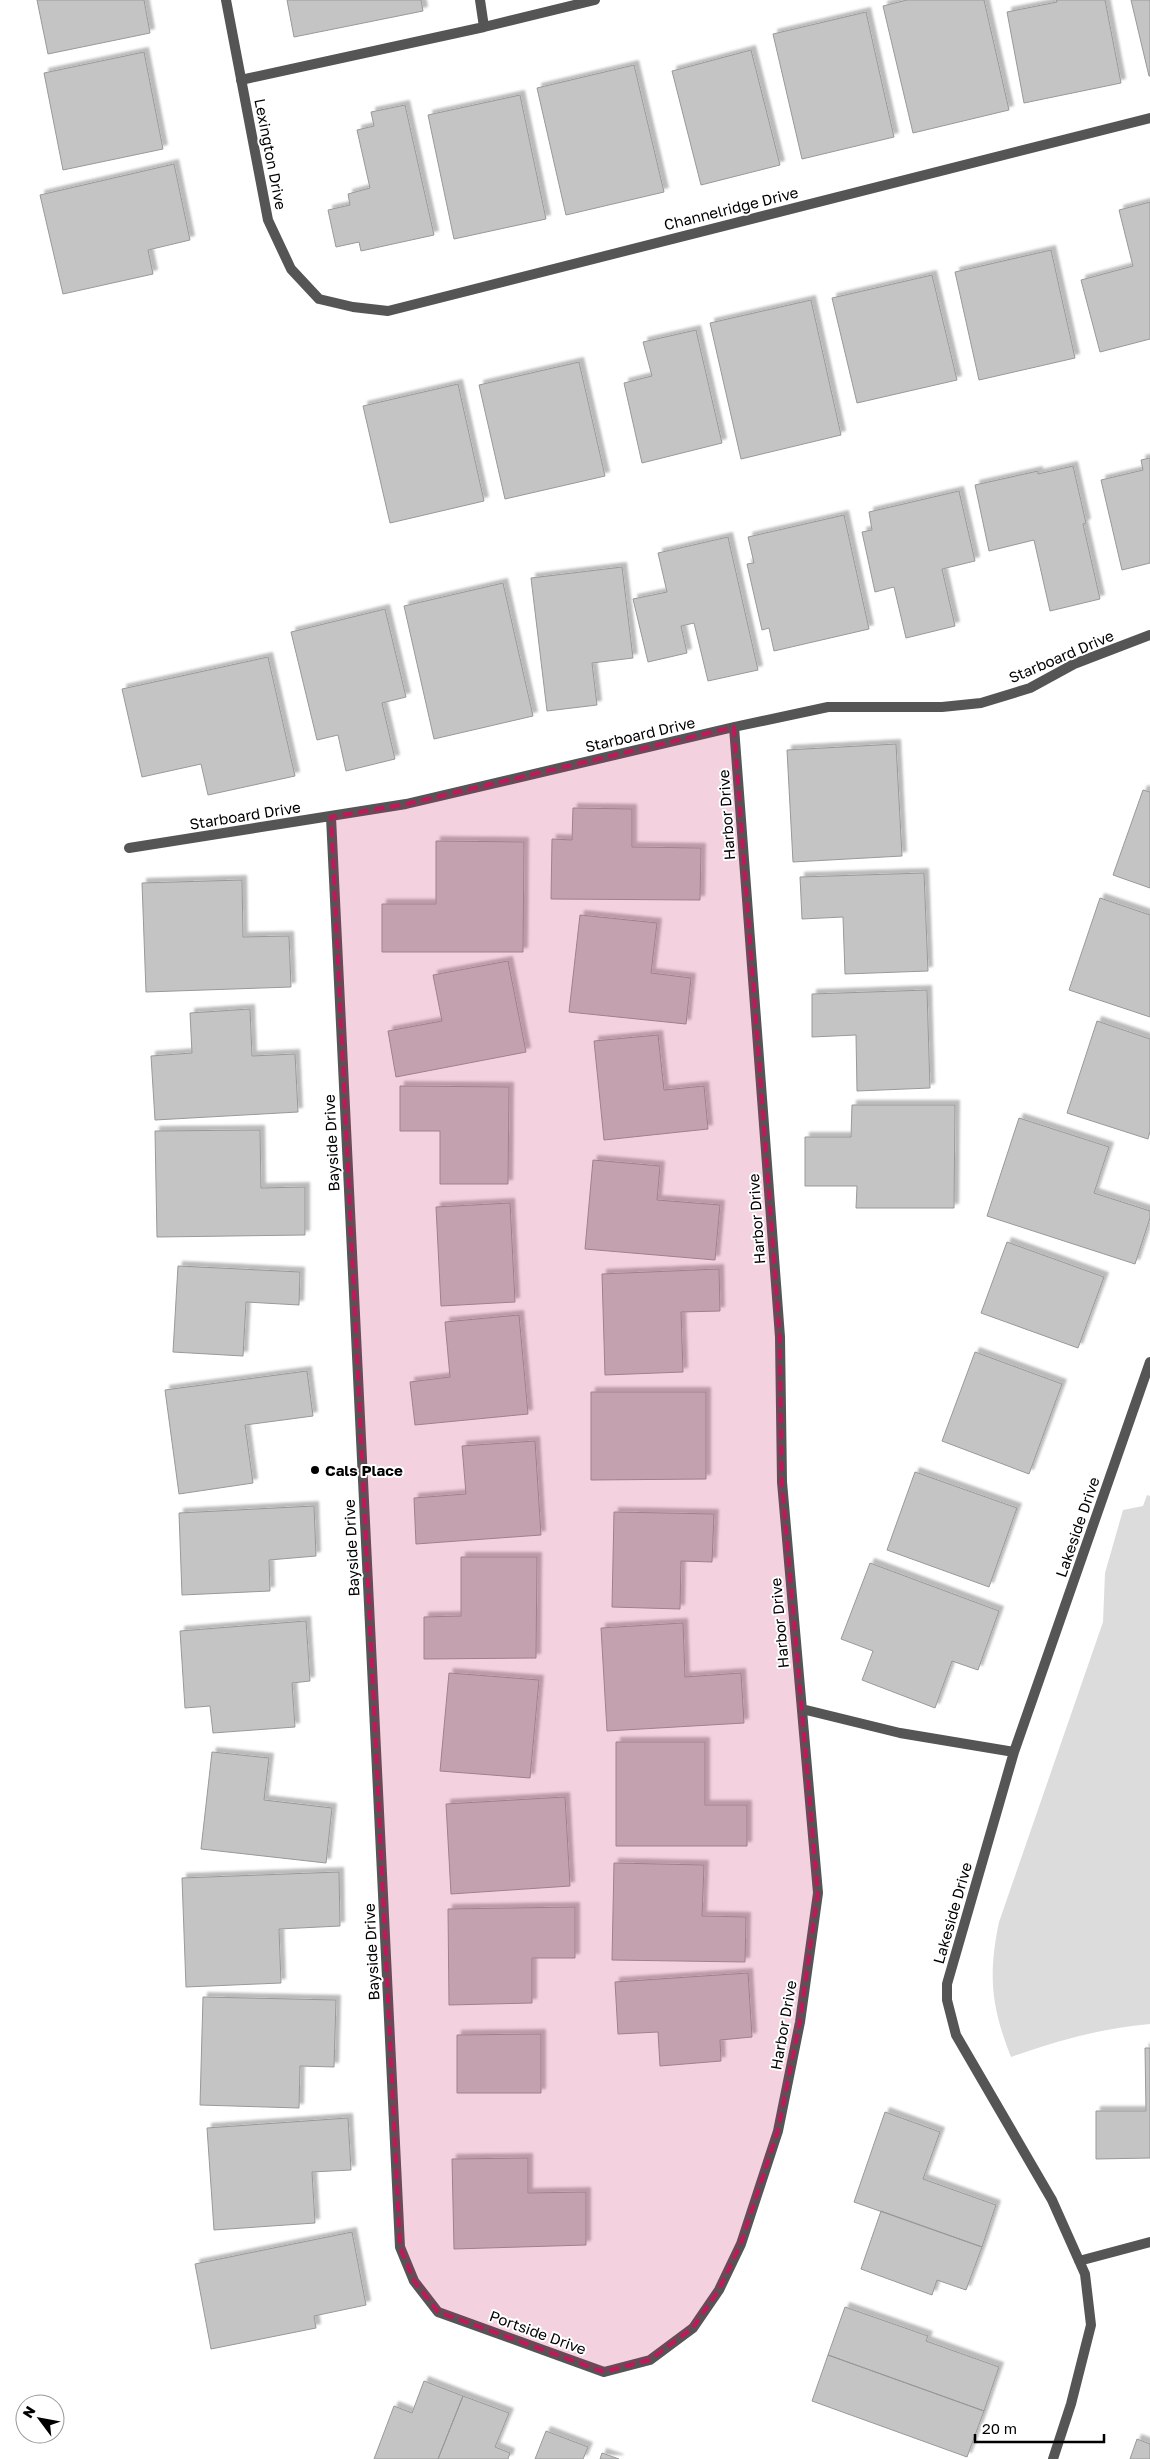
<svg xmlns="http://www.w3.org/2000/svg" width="1150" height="2459" viewBox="0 0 1150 2459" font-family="'Golos Text',sans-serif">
  <defs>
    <filter id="shadow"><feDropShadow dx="4.5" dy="-4.5" stdDeviation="1" flood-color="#0004"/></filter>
  </defs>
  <rect width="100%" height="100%" fill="#fff"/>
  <!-- green -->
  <path fill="#dcdcdc" d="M1147,1495l3,1v528c-49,4 -93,17 -139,33 -20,-51 -23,-82 -12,-135l104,-300 2,-49 18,-63 20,-4z"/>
  <!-- building -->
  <path fill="#c4c4c4" stroke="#999" filter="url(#shadow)" d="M37,0h107l6,33 -102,21z
    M287,0h134l2,11 -129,26z
    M907,0h77l25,110 -96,23 -30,-127z
    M1056,0h49l16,83 -97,20 -17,-91 50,-10z
    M1131,0h19v76h-1z
    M866,12l28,125 -92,22 -29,-125z
    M751,50l29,115 -79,20 -29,-114z
    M144,52l19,97 -100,21 -19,-97z
    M634,65l30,127 -98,23 -29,-127z
    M520,95l26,124 -92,20 -26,-124z
    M405,105l29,130 -73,16 -2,-9 -23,5 -8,-37 22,-5 -2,-11 22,-6 -13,-58 17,-4 -3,-14z
    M174,164l16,76 -42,10 5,24 -90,20 -23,-99z
    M1150,202v137l-50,13 -19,-72 52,-14 -14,-56z
    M1051,250l24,108 -96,22 -24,-108z
    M932,275l25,105 -100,23 -25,-105z
    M811,300l30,135 -100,24 -31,-136z
    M696,330l26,113 -80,20 -18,-80 28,-7 -9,-34z
    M579,362l26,114 -100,23 -26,-114z
    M458,384l26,117 -94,22 -27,-117z
    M1150,458v105l-28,7 -21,-90 42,-10 -2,-10z
    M1073,466l13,57 -3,1 17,75 -50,12 -16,-71 -45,11 -14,-66 63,-14v3z
    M959,491l16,70 -33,8 13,57 -49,12 -12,-51 -19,5 -13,-60 10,-2 -3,-18z
    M844,515l25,114 -95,22 -5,-23 -7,2 -15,-66 7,-1 -6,-26z
    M728,537l30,133 -50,11 -14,-58 -13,3 6,27 -39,9 -15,-63 34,-7 -9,-39z
    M622,567l11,91 -41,5 5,42 -50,6 -16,-133z
    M503,583l30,133 -99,23 -30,-133z
    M385,609l21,88 -24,6 13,56 -49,12 -8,-36 -21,5 -26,-108z
    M268,657l27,119 -87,19 -7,-31 -59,13 -20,-88z
    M896,744l6,112 -109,6 -6,-112z
    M1143,790l7,2v96l-37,-13z
    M573,808l59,1v38l69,1 -1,52 -149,-1 1,-60 20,1z
    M436,841l88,1 -1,110h-141v-48h54z
    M924,873l4,98 -83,3 -2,-57 -41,2 -2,-42z
    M242,880l1,57 46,-1 2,51 -145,5 -4,-109z
    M1100,898l50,17v102l-81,-27z
    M580,915l77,8 -6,50 40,5 -5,46 -117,-12z
    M508,961l18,91 -130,25 -8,-46 54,-10 -9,-46z
    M927,990l3,98 -73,3 -1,-56 -44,2v-43z
    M250,1009l2,47 43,-2 3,58 -143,8 -4,-64 41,-3 -2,-40z
    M1097,1021l53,18v92l-2,8 -81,-26z
    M658,1035l6,55 40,-4 4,43 -104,11 -10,-99z
    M400,1086l109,1 -1,97h-68v-53h-40z
    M852,1105h103l-1,103h-98l1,-22h-52v-49h46z
    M1019,1118l90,29 -15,46 56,18v7l-15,46 -148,-48z
    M260,1130l1,58 44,-1v48l-148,2 -2,-106z
    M593,1160l67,6 -3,34 63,5 -5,55 -130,-11z
    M510,1203l5,99 -74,4 -5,-99z
    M1007,1242l97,35 -26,71 -97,-35z
    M178,1266l122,6 -1,33 -53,-3 -3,54 -70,-4z
    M719,1269l1,42 -39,1 2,60 -78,3 -3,-101z
    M519,1315l9,99 -113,11 -5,-43 40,-5 -5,-55z
    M975,1352l87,32 -33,90 -87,-33z
    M307,1371l6,45 -68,9 8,58 -74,11 -14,-104z
    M591,1392h115v87l-115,1z
    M535,1441l6,94 -125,9 -2,-46 52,-4 -4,-48z
    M915,1472l102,36 -28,79 -102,-37z
    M314,1506l2,50 -47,4 1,31 -88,4 -3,-82z
    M614,1512l100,2 -2,48 -31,-1 -1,48 -68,-2z
    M461,1557h76l-1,101 -112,1v-42l37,-1z
    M870,1563l129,48 -21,59 -26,-9 -17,47 -73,-28 11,-29 -32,-12z
    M306,1621l4,60 -18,2 3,44 -82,6 -3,-27 -25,2 -5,-77z
    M683,1623l2,54 56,-4 3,50 -137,8 -6,-103z
    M449,1673l90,7 -9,98 -90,-7z
    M616,1742h89v63h42v41h-131z
    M212,1752l57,6 -5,42 68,8 -6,55 -125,-14z
    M565,1797l5,89 -119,8 -5,-90z
    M614,1863l90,2 -2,51 44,1 -1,45 -133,-2z
    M339,1872l1,54 -61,3 2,54 -95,4 -4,-109z
    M575,1907v51h-43v45l-83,2 -1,-96z
    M748,1973l4,64 -32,3 1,21 -61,5 -2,-34 -40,2 -3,-52z
    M203,1997l133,3 -2,67 -34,-1 -1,42 -99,-3z
    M541,2034v59h-84v-58z
    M1145,2048h5v110l-54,1v-48h50z
    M885,2112l55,20 -17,47 73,26 -14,42 -128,-45z
    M348,2118l3,52 -39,2 3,51 -101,7 -7,-102z
    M528,2158v35l58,-1v53l-132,4 -2,-90z
    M881,2211l101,36 -16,43 -29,-10 -5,15 -71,-26z
    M352,2232l14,73 -52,11 2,12 -105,21 -16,-85z
    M845,2307l83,29 -2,5 73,26 -15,44 -156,-56z
    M828,2355l156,56 -17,46 -155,-56z
    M424,2381l39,15 -25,63h-64l20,-53 18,7z
    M463,2396l46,17 -14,34 15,6 -2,6h-70z
    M546,2431l42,16 -5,12h-48z
    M1137,2439l13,5v15h-20z
    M602,2453l17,6h-19z"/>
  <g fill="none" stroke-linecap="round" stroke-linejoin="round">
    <!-- service -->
    <path stroke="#555" stroke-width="10" d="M484,27l111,-27
      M241,80l243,-53 -4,-27"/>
    <!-- minor -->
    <path stroke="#555" stroke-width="10" d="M226,0l42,220 23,49 28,30 34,8 35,4 762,-193
      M331,817l69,1430 14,34 24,31 166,60 46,-12 43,-32 26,-38 22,-46 37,-113 22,-109 18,-129 -36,-411 -2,-145 -46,-610
      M129,848l277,-44 328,-77 94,-20h114l39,-4 49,-15 44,-24 76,-29
      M802,1709l98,24 114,19
      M1079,2261l71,-19
      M1053,2459l18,-55 20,-79 -6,-51 -33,-74 -96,-165 -9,-35v-16l67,-232 136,-390"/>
  </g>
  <!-- marked area -->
  <path fill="#c2185b" fill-opacity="0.2" stroke="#c2185b" stroke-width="4" stroke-dasharray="10 6" stroke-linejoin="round" d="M734,727l46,610 2,145 36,411 -18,129 -22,109 -37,113 -22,46 -26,38 -43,32 -46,12 -166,-60 -24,-31 -14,-34 -69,-1430 75,-13z"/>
  <!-- markers -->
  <circle fill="#000" stroke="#fff" stroke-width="2" cx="315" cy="1470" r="5"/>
  <g text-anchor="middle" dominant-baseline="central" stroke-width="4" stroke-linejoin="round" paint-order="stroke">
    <!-- street labels -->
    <g font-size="15" fill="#000" stroke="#fff">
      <text transform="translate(271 154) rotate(79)">Lexington Drive</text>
      <text transform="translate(731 208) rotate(-14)">Channelridge Drive</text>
      <text transform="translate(1061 656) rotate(-23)">Starboard Drive</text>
      <text transform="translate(640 734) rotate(-13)">Starboard Drive</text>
      <text transform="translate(245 815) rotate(-9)">Starboard Drive</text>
      <text transform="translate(726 815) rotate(-94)">Harbor Drive</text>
      <text transform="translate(331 1143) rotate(-93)">Bayside Drive</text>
      <text transform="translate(756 1219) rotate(-94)">Harbor Drive</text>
      <text transform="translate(1077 1527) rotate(-71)">Lakeside Drive</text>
      <text transform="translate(351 1548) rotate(-93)">Bayside Drive</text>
      <text transform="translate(779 1623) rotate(-95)">Harbor Drive</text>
      <text transform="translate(952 1913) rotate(-74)">Lakeside Drive</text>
      <text transform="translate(371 1952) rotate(-93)">Bayside Drive</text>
      <text transform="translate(783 2025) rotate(-80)">Harbor Drive</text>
      <text transform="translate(538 2332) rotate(20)">Portside Drive</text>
    </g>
    <!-- poi labels -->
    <g font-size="15" font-weight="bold" fill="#000" stroke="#fff" text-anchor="start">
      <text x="325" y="1470">Cals Place</text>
    </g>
  </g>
  <!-- north arrow -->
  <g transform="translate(40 2419) rotate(302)"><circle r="24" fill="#ffffff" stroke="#999999"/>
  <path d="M0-4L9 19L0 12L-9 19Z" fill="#000000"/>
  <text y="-8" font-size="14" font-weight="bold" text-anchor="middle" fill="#000000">N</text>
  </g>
  <!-- scale -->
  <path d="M975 2434v8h129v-8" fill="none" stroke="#000000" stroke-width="2.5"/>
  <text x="982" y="2434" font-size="15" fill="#000000" stroke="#ffffff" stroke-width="4" paint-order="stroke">20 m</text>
</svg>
